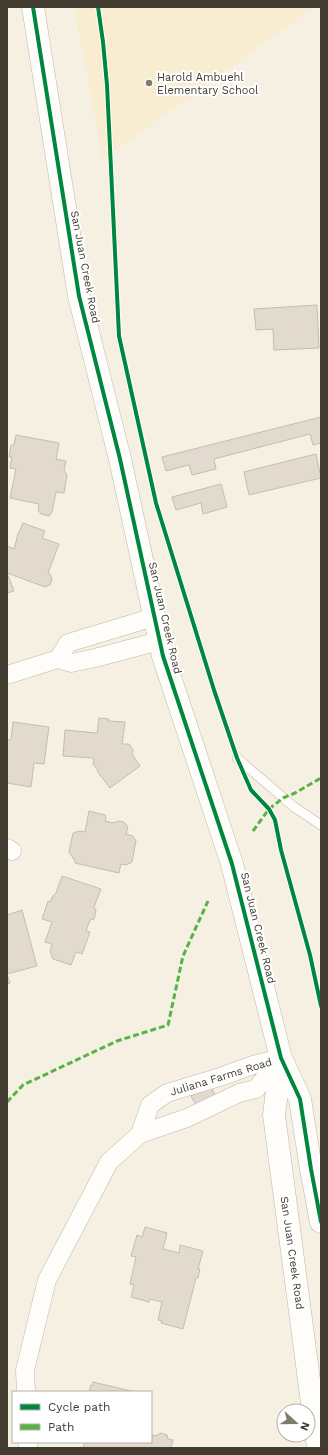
<svg xmlns="http://www.w3.org/2000/svg" width="328" height="1455" viewBox="0 0 328 1455" font-family="'Work Sans',sans-serif">
  <rect width="100%" height="100%" fill="#f5f0e1"/>
  <!-- built -->
  <path fill="#f8edd0" d="M74,7h240l-211,152z"/>
  <!-- building -->
  <path fill="#e2d9cf" stroke="#c5bcb2" d="M317,305l2,43 -45,2 -1,-21 -17,1 -2,-21z
    M321,417v26l-8,2 -3,-11 -96,25 2,10 -24,6 -3,-10 -23,6 -4,-14z
    M16,435l43,8 -3,16 10,2 -2,9 3,5 -3,18 -8,-1 -4,20 -3,4 -8,-2 -3,-4 1,-6 -29,-6 6,-29 -6,-1 2,-11h-3l2,-12h3z
    M316,454l5,24 -72,17 -5,-23z
    M221,484l6,23 -24,7 -2,-11 -25,7 -4,-13z
    M23,523l22,8 -3,7 17,6 -11,29 2,1 2,5 -2,6 -5,2 -38,-14 7,18 -7,2v-47l7,3 4,-15z
    M99,718l10,1 -1,2 17,1 -3,22h7l4,6 -1,4 8,12 -30,22 -13,-17 1,-1 -5,-6 1,-4 -1,-2 -30,-2 2,-26 32,3z
    M13,722l36,5 -5,37 -10,-1 -3,24 -24,-4v-43h4z
    M89,811l16,4 1,2 -1,4 8,2 6,-2 5,1 4,5 -2,7 7,2 3,5 -4,21 -6,3 -5,-1 -2,9 -44,-10v-2l-6,-9 4,-19 7,-2 5,1z
    M62,876l39,13 -7,18 2,4 -2,8 -4,1 -4,11 4,1 -8,22 -6,-2 -5,13 -18,-6 -3,-8 2,-7 -7,-2 7,-20 -10,-3 6,-18 2,1 3,-6 3,-3z
    M22,910l15,56 -30,8 3,9 -3,1v-69z
    M210,1086l7,12 -19,11 -7,-13z
    M145,1227l22,6 -4,16 16,4 1,-8 23,6 -5,18h2l-2,9h-2l-13,51 -22,-6 1,-2 -4,-1 4,-18 -12,-3 -1,3 -18,-5 3,-12 -4,-1 6,-27 -5,-1 6,-21 5,2z
    M93,1382l42,10h-46l2,-7 2,1z
    M161,1433l6,2 1,4 5,1 -2,8h-88l2,-6h66l1,-7 3,1z"/>
  <g fill="none" stroke-linecap="round" stroke-linejoin="round">
    <!-- service casing -->
    <g stroke="#bcb7ab" stroke-width="10">
      <path id="service" d="M237,758l57,49 27,18"/>
    </g>
    <!-- minor casing -->
    <g stroke="#bcb7ab" stroke-width="19">
      <path id="minor" d="M58,659l10,-16 86,-26
        M7,675l51,-16 13,4 24,-5 64,-17
        M7,848l5,3
        M140,1134l10,-29 17,-12 53,-16 33,-12 28,-7
        M26,1392l-1,-22 22,-90 62,-118 31,-28 47,-16 52,-25 17,-4 25,-31
        M28,1442v6"/>
    </g>
    <!-- tertiary casing -->
    <g stroke="#bcb7ab" stroke-width="23">
      <path id="tertiary" d="M33,7l46,289 41,163 43,197 69,208 49,194 19,41 11,70 10,53
        M281,1058l-7,57 44,333"/>
    </g>
    <!-- service -->
    <use href="#service" stroke="#fefdfa" stroke-width="9"/>
    <!-- minor -->
    <use href="#minor" stroke="#fefdfa" stroke-width="18"/>
    <!-- tertiary -->
    <use href="#tertiary" stroke="#fefdfa" stroke-width="22"/>
    <!-- quiet -->
    <path stroke="#57b346" stroke-width="3" stroke-dasharray="6 3" stroke-linecap="butt" d="M253,831l16,-22 14,-11 12,-5 26,-15
      M7,1102l16,-17 94,-44 51,-16 15,-69 25,-55"/>
    <!-- cycleway casing -->
    <g stroke="#fff" stroke-width="6">
      <path id="cycleway" d="M33,7l46,289 41,163 43,197 69,208 49,194 19,41 11,70 10,53
        M98,7l5,35 4,43 12,251 37,167 58,187 23,68 14,32 18,19 6,11 6,30 29,105 11,51"/>
    </g>
    <!-- cycleway -->
    <use href="#cycleway" stroke="#00873e" stroke-width="4"/>
  </g>
  <!-- markers -->
  <circle fill="#807b6d" stroke="#fff" stroke-width="1.5" cx="149" cy="83" r="4"/>
  <g text-anchor="middle" dominant-baseline="central" stroke-width="4" stroke-linejoin="round" paint-order="stroke">
    <!-- poi labels -->
    <g font-size="11" fill="#413c2f" stroke="#fff" text-anchor="start">
      <text x="157" y="77">Harold Ambuehl<tspan x="157" dy="13">Elementary School</tspan></text>
    </g>
    <!-- street labels -->
    <g font-size="11" fill="#413c2f" stroke="#fff">
      <text transform="translate(85 267) rotate(79)">San Juan Creek Road</text>
      <text transform="translate(165 618) rotate(77)">San Juan Creek Road</text>
      <text transform="translate(258 928) rotate(76)">San Juan Creek Road</text>
      <text transform="translate(221 1077) rotate(-17)">Juliana Farms Road</text>
      <text transform="translate(292 1253) rotate(82)">San Juan Creek Road</text>
    </g>
  </g>
  <!-- border -->
  <rect width="328" height="1455" fill="none" stroke="#413c2f" stroke-width="16"/>
  <!-- legend -->
  <rect x="12" y="1391" width="140" height="52" fill="#ffffff" stroke="#b3b1ac"/>
  <rect x="20" y="1404" width="20" height="6" fill="#00873e" stroke="#b3b1ac"/>
  <text x="48" y="1411" font-size="12" fill="#413c2f">Cycle path</text>
  <rect x="20" y="1424" width="20" height="6" fill="#57b346" stroke="#b3b1ac"/>
  <text x="48" y="1431" font-size="12" fill="#413c2f">Path</text>
  <!-- north arrow -->
  <g transform="translate(296 1423) rotate(111)"><circle r="19" fill="#ffffff" stroke="#b3b1ac"/>
  <path d="M0-3L7 15L0 10L-7 15Z" fill="#807b6d"/>
  <text y="-6" font-size="11" font-weight="bold" text-anchor="middle" fill="#413c2f">N</text>
  </g>
</svg>
